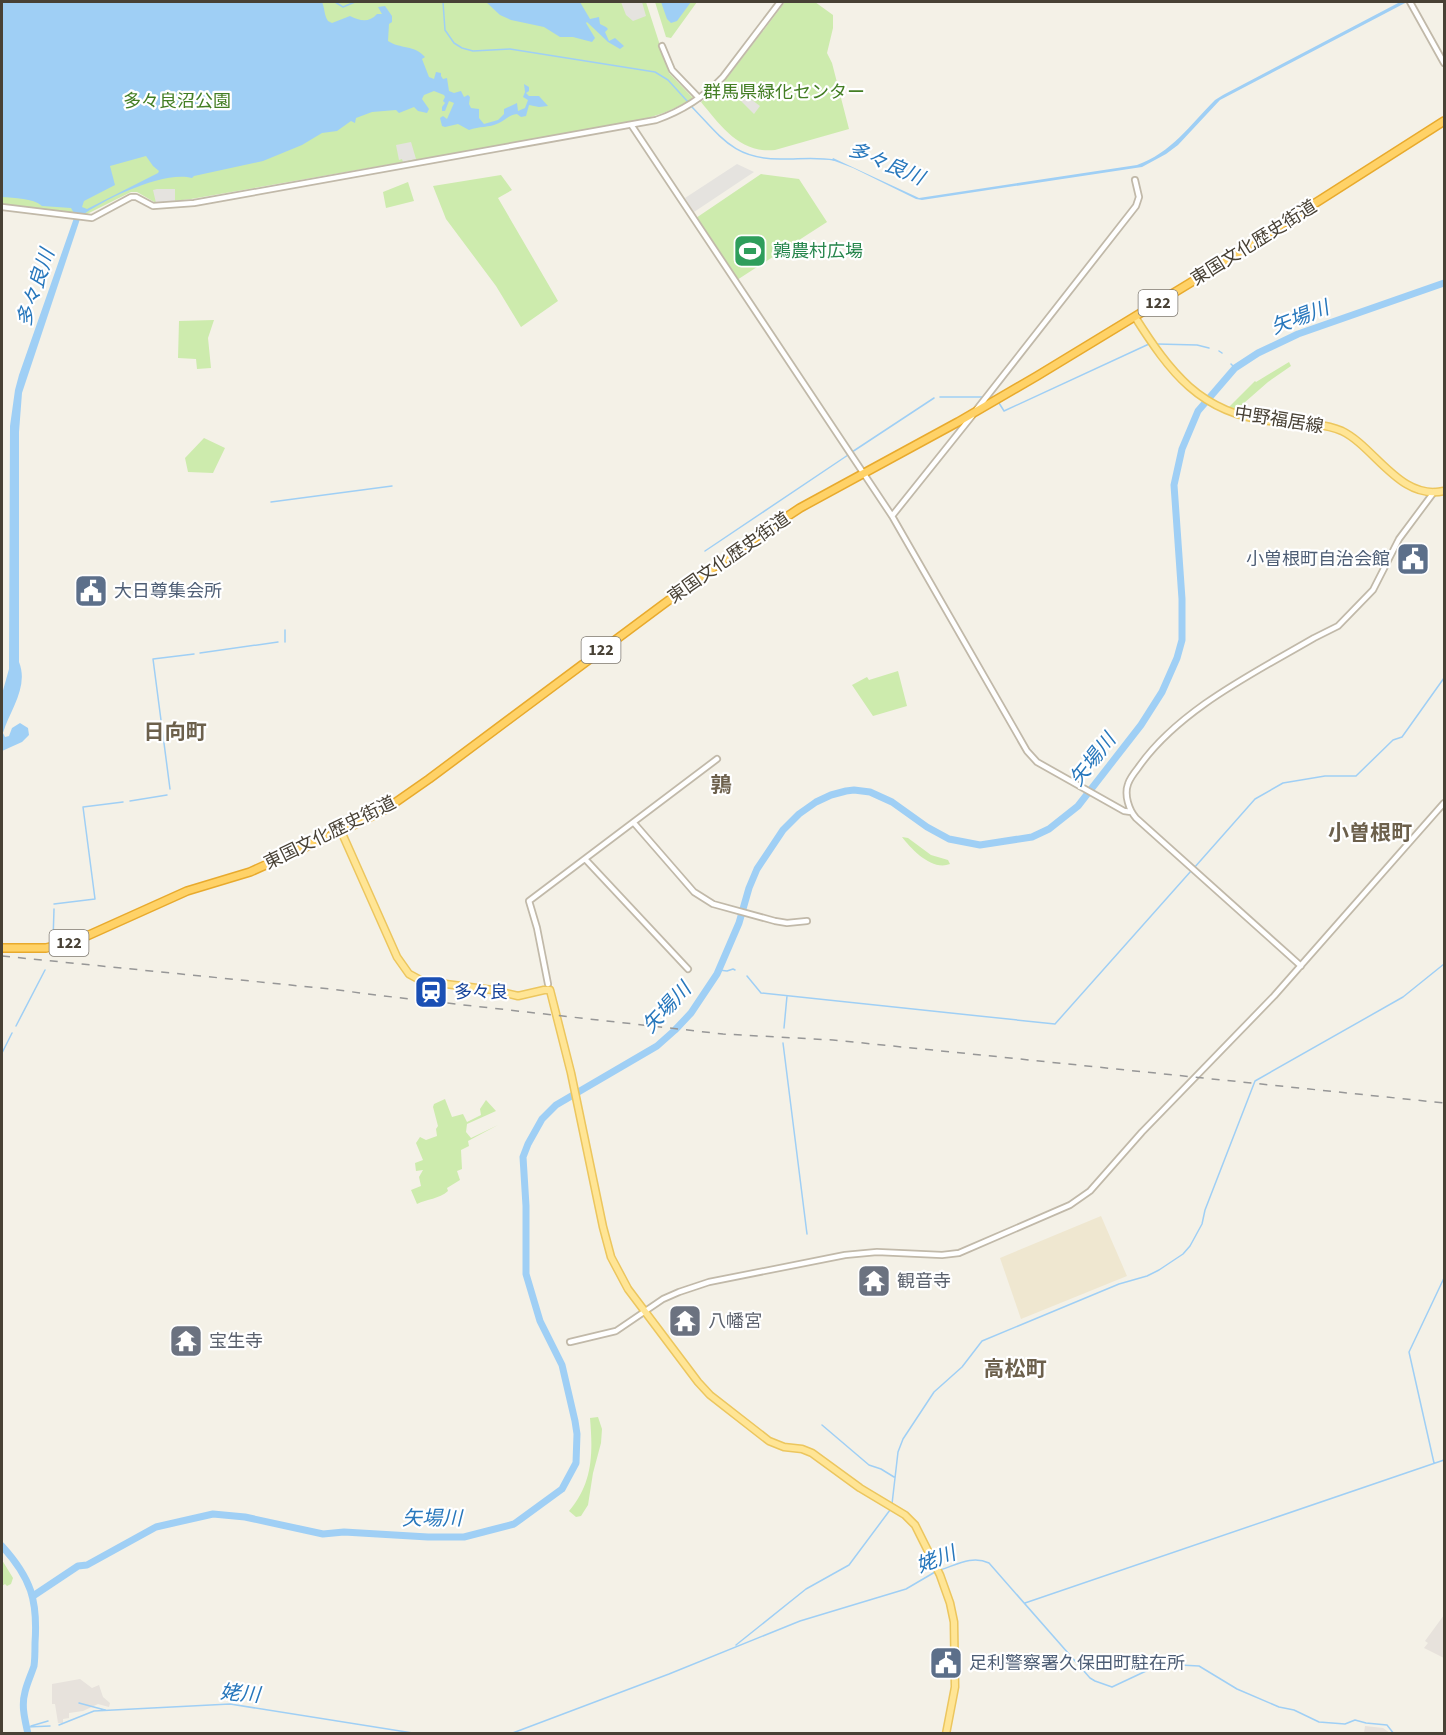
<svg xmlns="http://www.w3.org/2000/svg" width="1446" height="1735" viewBox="0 0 1446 1735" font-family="'Source Sans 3','Noto Sans JP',sans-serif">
  <rect width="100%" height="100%" fill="#f4f1e7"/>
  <!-- industrial -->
  <path fill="#e7e2dc" d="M1444,1615v43l-20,-10 4,-5 -3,-2z
    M80,1679l12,9 7,-3 4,12 7,6 -1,4 -11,-3 -15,7 -14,2v5l-6,1v4h-5l-3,-19h-3v-20z
    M1365,1726l18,2 7,5h-26z"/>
  <!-- education -->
  <path fill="#efe7d0" d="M1101,1216l26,60 -106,43 -21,-61z"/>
  <!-- green -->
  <path fill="#cdebad" d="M2,2h644l23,71 24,25c-19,12 -38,19 -61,24l-441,77 -35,4 -19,-11h-6l-46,23 -83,-10z
    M655,2h42l-26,36 -5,-1z
    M785,2h30l18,13v13l-6,25 5,10 17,66 -74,21c-35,4 -55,-25 -74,-48l26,-24z
    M761,174l38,5 28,43 -90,58 -41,-62z
    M501,175l11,15 -14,8 60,103 -37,26 -25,-41 -50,-67 -13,-33z
    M408,182l6,19 -28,7 -3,-16z
    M214,320l-6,18 3,30 -14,1 -1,-10 -18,-1 1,-37z
    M1289,362l2,4 -23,16 -32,28 -8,-2 27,-27 1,1z
    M204,438l21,10 -12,25 -25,-1 -3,-14z
    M898,671l9,35 -34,10 -21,-31 15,-8 2,3z
    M902,837l6,1 23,17 17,5 2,4c-18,7 -38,-14 -48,-27z
    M445,1099l7,18 11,-3 4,8 14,-7 -1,-6 6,-9 10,11 -29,13 -1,8 5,6 27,-13 -30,16 1,5 -8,4 1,19 -5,2 3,9 -13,8 1,3c-9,8 -21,8 -31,13l-6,-14 10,-4 -2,-9 4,-7 -7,1 -1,-8 8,-3 -7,-17 4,-6 6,3 11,-4 -1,-7 2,-3 -5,-19 1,-3z
    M598,1417l4,12 -1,14 -8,30 -5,32 -7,11 -5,1 -7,-6c24,-28 24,-58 21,-93z
    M2,1560l11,18 -2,6 -4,2 -2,-2 -3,2z"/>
  <!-- parking -->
  <path fill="#e5e3df" d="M621,2h21l4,14 -13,5 -7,-6z
    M732,85l28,21 -6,8 -25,-25z
    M411,142l5,17 -13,3 -1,-3 -3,1 -3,-15z
    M737,164l17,8 -60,40 -9,-14z
    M157,189h18v13l-19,1 -3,-13z"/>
  <!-- water -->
  <path fill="#9fcff5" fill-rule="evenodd" d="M2,2h320c3,7 2,13 6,19l4,2 18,-7c10,5 19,7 27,-2h5l-4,-7 7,-1 7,10v6l-3,2 -1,17c12,8 27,4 37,16l-3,2 7,18 5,2 2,-7 5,1v3l2,3 4,-1 2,13 5,2 7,-2 3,6 4,-2 2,2 -1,7 2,4 8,1v9l5,6 14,-4 6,-6v-5l13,-6 1,8 7,-3 3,-8 -5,-3 2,-5 -1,-8 5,3v4l-3,2 3,3h10l9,10 -9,1 -10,-2 -3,11 -5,1 -4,-3c-9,1 -11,6 -18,9 -10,5 -20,3 -30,7l-11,-6 -13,3 -3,-1 -2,-8 3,-2 4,3 7,-16 -5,-2 -4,10h-3v-4l3,-4 -2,-2 2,-4 -1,-2 -10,-4 -10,4 -2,4 7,10 -2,4 -9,-2 -4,-4 -15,6 -3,-3 -24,2 -16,6 -1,5 -4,-2 -14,10 -15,2 -20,12 -39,16 -69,15 -2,2c-27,-8 -88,21 -111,38l-59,177 -3,39v230c10,25 -9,48 -16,71l2,4 4,-1 3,-8 8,-5 8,5 1,7 -7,7 -20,9v-57l7,-25 1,-243 5,-36 4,-15 56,-160 -4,-7 -29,-2c-9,-8 -28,-8 -40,-9zM146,156l7,10 6,5 -1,2 -71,36 -5,-2 2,-6 31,-16 -5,-19z
    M486,2h94l10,17 9,-2 1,7 6,3 2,2 -3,3 4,9 6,-3 9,8 -4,3 -12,-7 -21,-20 -1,1 9,15 -3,4 -19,-5h-13l-16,-10 -33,-7 -11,-5z
    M661,2h30l-14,19 -6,2 -4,-4z
    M1400,2h7l-187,98 -42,45 -12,9 -24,13 -220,33 -6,-1 -63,-31 -21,-8 1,-2 86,40 218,-33c34,-12 53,-40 78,-65l8,-5z"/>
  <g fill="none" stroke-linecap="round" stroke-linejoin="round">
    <!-- stream -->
    <path stroke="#9fcff5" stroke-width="1.5" d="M335,2l8,5 12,-5
      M443,2l2,28 9,13 8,5 11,3 37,-2 145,23 13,8 20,22
      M691,106c31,32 43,54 92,53 17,0 35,-2 51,1
      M1157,344l40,1 12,3
      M1219,351l3,2
      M1231,364l4,4
      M940,397h43
      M999,403l5,8 145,-67
      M852,452l82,-54
      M271,502l121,-16
      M705,551l143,-96
      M285,642v-12
      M200,653l78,-11
      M170,789l-17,-130 41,-5
      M130,801l37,-6
      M1194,868l61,-69 28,-16 42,-7h31l37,-36 9,-3 42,-59
      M54,904l41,-5 -12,-92 40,-5
      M53,941l1,-32
      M719,970l8,1 6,-2 2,1
      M747,976l14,17 294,31 136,-153
      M16,1026l29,-56
      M784,1028l3,-32
      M783,1043l24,191
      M2,1053l10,-20
      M822,1425l47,40 12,4 13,8
      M1434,1463l-25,-111 35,-74
      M892,1504l6,-52 5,-13 31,-47 28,-25 20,-26 137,-57 28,-8 12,-6 24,-16 7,-8 12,-22 3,-14 50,-129 148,-84 41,-33
      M940,1570c16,-5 32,-15 49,-7l101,115 5,3 17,6 49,-23 38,2 38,23 42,18 15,3 25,12 26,2 10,-4 11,3 21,2 7,9
      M1025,1603l419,-143
      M736,1645l70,-56 43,-24 41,-55
      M79,1703l26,7
      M59,1725l35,-14 136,-7 189,30
      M31,1726l17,-5
      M27,1727l23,-1
      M510,1734l159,-60 131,-53 106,-32 29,-17"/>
    <!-- river -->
    <path stroke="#9fcff5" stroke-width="7" d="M2,1546c29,32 36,54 33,97 0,7 0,16 -1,23 -3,9 -7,17 -9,26 -4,14 0,28 3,42
      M33,1596l45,-30 9,-1 69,-38 57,-13 32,3 78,17 21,-2 84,5h36l50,-13 48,-35 14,-26 1,-29 -2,-13 -13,-56 -22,-44 -14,-47v-68l-3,-49 5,-13 14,-25 14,-14 101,-59 18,-16 16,-17 26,-39 22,-51 10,-35 8,-19 26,-39 16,-16 17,-12 15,-7 15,-4 8,-1 16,2 22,10 35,25 22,12 31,6 52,-8 17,-8 29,-23 63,-81 21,-33 15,-34 5,-18v-41l-8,-114 8,-36 16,-38 37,-43 23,-15 40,-19 146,-51"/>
    <!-- minor casing -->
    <g stroke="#c1b9a9" stroke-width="8">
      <path id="minor" d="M1410,2l34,61
        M662,46l10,24 27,28
        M632,126l260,390 135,235 10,11 87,49 7,1
        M2,207l90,11 39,-21h5l17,9 41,-3 462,-83c26,-9 48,-23 67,-43l57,-75
        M977,409l159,-203 3,-9 -4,-17
        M892,516l80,-100
        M634,823l60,69 19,12 62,17 12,2 20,-2
        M586,860l102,109
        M1301,966l-165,-148c-7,-8 -12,-23 -8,-34 2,-6 6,-11 10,-16 40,-58 116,-95 176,-130l24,-12 35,-36 26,-51 35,-47
        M548,984l-11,-56 -8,-27 188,-142
        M570,1342l46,-11 47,-32 16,-7 30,-10 136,-27 32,-3 65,3 17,-2 111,-48 20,-14 52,-59 132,-136 170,-193"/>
    </g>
    <!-- major casing -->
    <g stroke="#ecc65e" stroke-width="9">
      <path id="major" d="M1135,317c35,55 65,96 134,104 24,2 51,1 73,10 33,16 58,70 102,60
        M341,831l56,126 12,17 13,7 71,9 25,6 26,-6h6l21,83 32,154 8,30 17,32 70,93 12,13 59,46 15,6 18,2 10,4 48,35 45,27 10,10 25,50 10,28 4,19 1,65 -9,47"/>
    </g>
    <!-- highway casing -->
    <g stroke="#e8aa2d" stroke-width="10">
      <path id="highway" d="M2,948h44l32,-8 109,-49 63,-19 91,-41 45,-22 43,-30 232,-173 80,-59 59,-39 158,-86 79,-46 153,-93 254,-162"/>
    </g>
    <!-- minor -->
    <use href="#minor" stroke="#fff" stroke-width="4.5"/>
    <!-- major -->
    <use href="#major" stroke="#ffe595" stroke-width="6"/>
    <!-- highway -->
    <use href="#highway" stroke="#ffd267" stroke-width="7"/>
    <!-- rail -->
    <path stroke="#979797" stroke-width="1.5" stroke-dasharray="8 8" stroke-linecap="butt" d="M2,956l328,33 54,7 339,38 110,6 129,13 482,50"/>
  </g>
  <!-- icons -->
  <defs>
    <g id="stadium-square" transform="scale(1.725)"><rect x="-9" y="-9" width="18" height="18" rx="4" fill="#2e9e5b" stroke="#fff"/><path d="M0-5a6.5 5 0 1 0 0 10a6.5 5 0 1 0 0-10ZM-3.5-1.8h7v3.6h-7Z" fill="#fff"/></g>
    <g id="civic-square" transform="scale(1.725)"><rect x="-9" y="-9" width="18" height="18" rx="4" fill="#5c6f8a" stroke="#fff"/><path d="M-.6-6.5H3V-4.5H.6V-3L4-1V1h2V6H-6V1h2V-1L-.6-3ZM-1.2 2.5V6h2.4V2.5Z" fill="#fff"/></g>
    <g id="station-square" transform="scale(1.725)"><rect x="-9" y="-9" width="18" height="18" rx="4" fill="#1a4fb4" stroke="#fff"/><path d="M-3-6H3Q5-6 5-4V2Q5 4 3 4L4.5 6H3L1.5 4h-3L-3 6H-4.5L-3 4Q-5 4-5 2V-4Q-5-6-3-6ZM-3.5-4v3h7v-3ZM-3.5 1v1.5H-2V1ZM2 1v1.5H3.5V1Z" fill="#fff"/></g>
    <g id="temple-square" transform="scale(1.725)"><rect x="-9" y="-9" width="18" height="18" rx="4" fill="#6b7280" stroke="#fff"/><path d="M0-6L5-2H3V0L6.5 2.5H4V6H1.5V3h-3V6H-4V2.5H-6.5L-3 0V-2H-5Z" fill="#fff"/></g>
  </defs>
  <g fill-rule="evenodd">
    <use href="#stadium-square" x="750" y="251"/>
    <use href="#civic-square" x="1413" y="559"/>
    <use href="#civic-square" x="91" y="591"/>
    <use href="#station-square" x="431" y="992"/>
    <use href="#temple-square" x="874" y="1281"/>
    <use href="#temple-square" x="685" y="1321"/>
    <use href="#temple-square" x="186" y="1341"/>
    <use href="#civic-square" x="946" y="1663"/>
  </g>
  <g text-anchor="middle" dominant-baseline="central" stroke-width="4.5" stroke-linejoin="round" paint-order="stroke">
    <!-- shield labels -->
    <g fill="#fff" stroke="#7f7a72" stroke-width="1.5">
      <rect x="1138.5" y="290" width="39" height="26" rx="4.5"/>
      <rect x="581.5" y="637" width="39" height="26" rx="4.5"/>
      <rect x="49.5" y="930" width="39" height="26" rx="4.5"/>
    </g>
    <g font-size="16" font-weight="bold" fill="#484135">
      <text x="1158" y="303">122</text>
      <text x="601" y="650">122</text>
      <text x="69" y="943">122</text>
    </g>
    <!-- park labels -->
    <g font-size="18" fill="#437e24" stroke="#fff">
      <text x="784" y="92">群馬県緑化センター</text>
      <text x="177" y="101">多々良沼公園</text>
    </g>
    <!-- street labels -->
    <g font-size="18" fill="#484135" stroke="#fff">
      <text transform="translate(1254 243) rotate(-32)">東国文化歴史街道</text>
      <text transform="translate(1279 420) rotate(9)">中野福居線</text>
      <text transform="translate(729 558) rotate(-35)">東国文化歴史街道</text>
      <text transform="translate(330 833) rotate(-26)">東国文化歴史街道</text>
    </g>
    <!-- leisure labels -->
    <g font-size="18" fill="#27864d" stroke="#fff" text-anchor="start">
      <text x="773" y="251">鶉農村広場</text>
    </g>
    <!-- service labels -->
    <g font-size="18" fill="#4e5e75" stroke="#fff" text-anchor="start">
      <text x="1390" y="559" text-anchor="end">小曽根町自治会館</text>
      <text x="114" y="591">大日尊集会所</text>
      <text x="969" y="1663">足利警察署久保田町駐在所</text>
    </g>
    <!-- transit labels -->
    <g font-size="18" fill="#164399" stroke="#fff" text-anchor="start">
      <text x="454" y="992">多々良</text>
    </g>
    <!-- worship labels -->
    <g font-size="18" fill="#5b616d" stroke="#fff" text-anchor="start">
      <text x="897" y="1281">観音寺</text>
      <text x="708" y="1321">八幡宮</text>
      <text x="209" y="1341">宝生寺</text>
    </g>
    <!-- water labels -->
    <g font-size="20" font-style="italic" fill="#2777bc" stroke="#fff">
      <text transform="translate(886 164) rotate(23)">多々良川</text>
      <text transform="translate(36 288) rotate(-72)">多々良川</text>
      <text transform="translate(1300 318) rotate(-21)">矢場川</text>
      <text transform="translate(1093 760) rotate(-52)">矢場川</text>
      <text transform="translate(667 1008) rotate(-47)">矢場川</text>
      <text x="432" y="1519">矢場川</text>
      <text transform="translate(936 1560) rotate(-21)">姥川</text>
      <text transform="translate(240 1694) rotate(5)">姥川</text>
    </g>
    <!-- quarter labels -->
    <g font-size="21" font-weight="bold" fill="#6c604c" stroke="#fff">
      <text x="175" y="732">日向町</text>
      <text x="721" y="785">鶉</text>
      <text x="1370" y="833">小曽根町</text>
      <text x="1015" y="1369">高松町</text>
    </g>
  </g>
  <!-- border -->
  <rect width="1446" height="1735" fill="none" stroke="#484135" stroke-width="6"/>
</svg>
